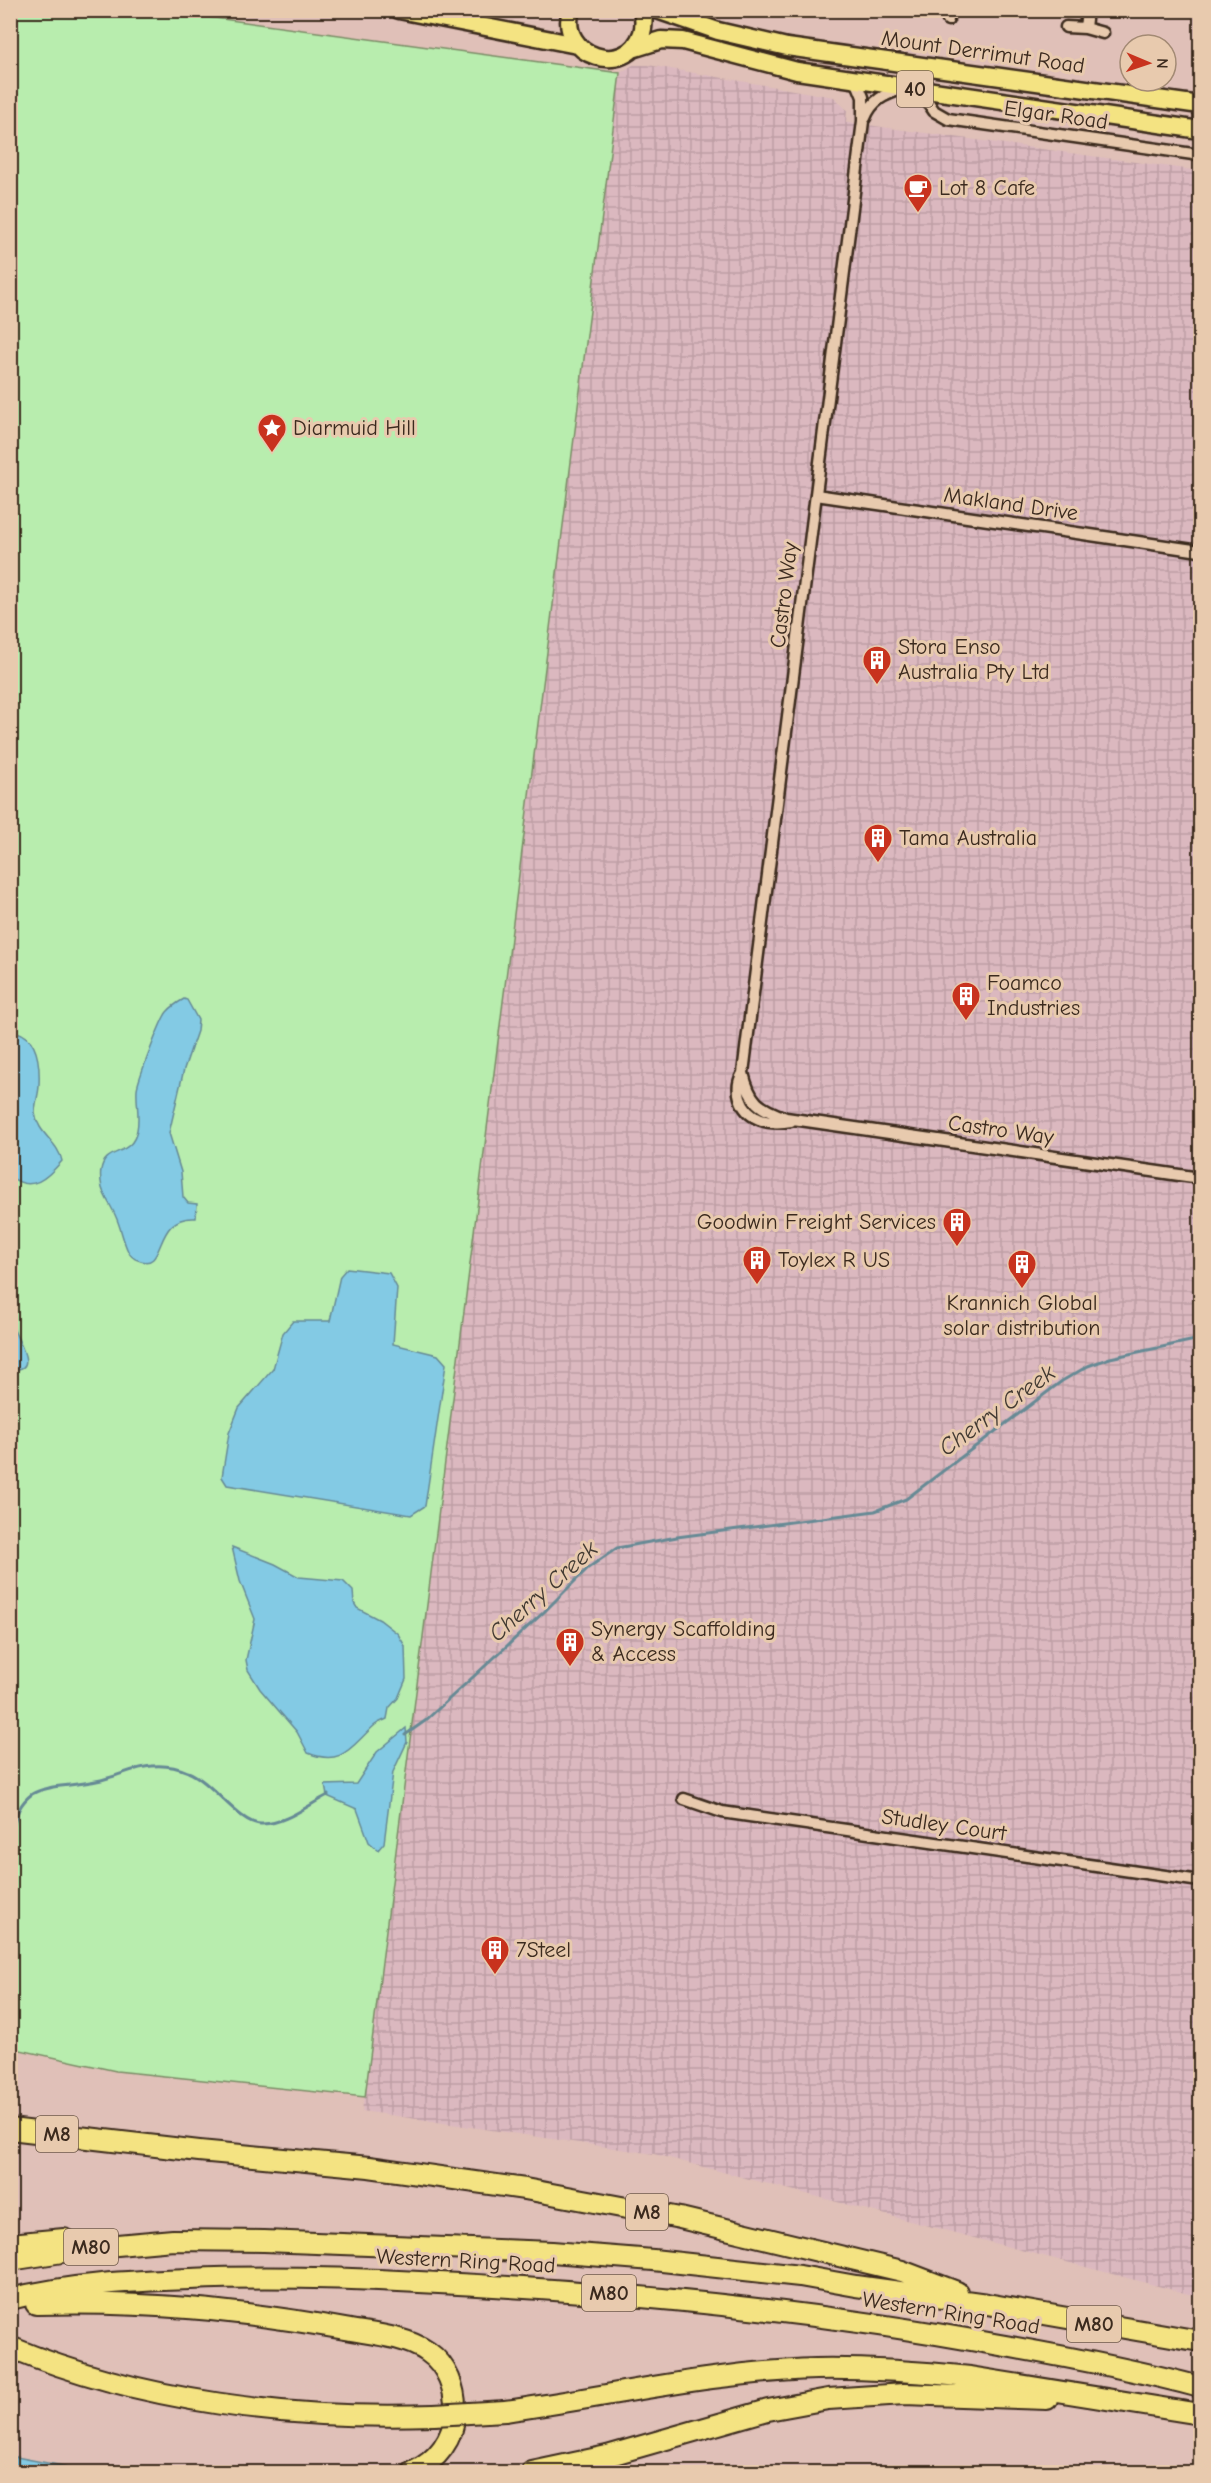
<svg xmlns="http://www.w3.org/2000/svg" width="1211" height="2483" viewBox="0 0 1211 2483" font-family="'Comic Neue',sans-serif">
  <defs>
    <pattern id="industrial-grid" width="8" height="8" patternUnits="userSpaceOnUse" patternTransform="scale(1.5)"><rect width="8" height="8" fill="#dbb8bf"/><path d="M0 4h8M4 0v8" fill="none" stroke="#bd9ea4"/></pattern>
  </defs>
  <rect width="100%" height="100%" fill="#e0c0b8"/>
  <filter id="ink" filterUnits="userSpaceOnUse"><feTurbulence type="fractalNoise" baseFrequency=".0167" numOctaves="2"/><feDisplacementMap in="SourceGraphic" scale="12" xChannelSelector="R" yChannelSelector="G"/><feConvolveMatrix kernelMatrix="1 2 1 2 8 2 1 2 1" color-interpolation-filters="sRGB"/></filter>
  <g filter="url(#ink)">
    <!-- industrial -->
    <path fill="url(#industrial-grid)" d="M633,65h15l186,32 13,13 -1,12 354,49v2126l-546,-143 -292,-43 258,-2038z"/>
    <!-- green -->
    <path fill="#b8edae" stroke="#7a8c66" stroke-width="1.5" d="M11,11h152l457,62 -255,2024 -249,-26 -105,-23z"/>
    <!-- water -->
    <path fill="#83cae4" stroke="#668a95" stroke-width="1.5" d="M184,999l3,1 11,20 -1,11 -13,38 -15,64 12,39 2,25 5,6 9,1 -1,14c-45,-3 -28,55 -58,42 -4,-1 -8,-5 -10,-9 -5,-10 -7,-23 -12,-34 -4,-10 -11,-19 -14,-29 -1,-5 -2,-13 -1,-18 4,-24 31,-12 36,-40 3,-14 -1,-27 0,-41 1,-9 24,-70 30,-77 5,-6 10,-9 17,-13z
      M17,1032c21,6 23,34 22,53 0,9 -4,18 -4,28 2,20 24,30 27,48 -15,17 -30,32 -51,16l-1,-144z
      M347,1268l42,5 8,15 -4,56 45,11 8,9 -21,142 -14,9 -184,-30 -5,-8 7,-44 10,-25 34,-39 10,-36 10,-12h37l10,-45z
      M10,1297c9,10 2,20 4,32 1,8 28,44 -3,40z
      M232,1547l43,17 24,13 44,4 10,10 1,12 3,5 23,12 18,14 7,12 1,33 -8,19 -9,10 -2,11c-4,2 -8,3 -12,6 -24,21 -32,42 -67,28l-11,-21 -37,-43 -12,-19 -2,-10 9,-41 -15,-38z
      M406,1728l1,14 -14,30 -9,71 -6,7 -9,-8 -12,-33 -30,-13 -2,-11 31,-1 21,-32z
      M11,2456l83,16h-83z"/>
    <g fill="none" stroke-linecap="round" stroke-linejoin="round">
      <!-- stream -->
      <path stroke="#668a95" stroke-width="3" d="M405,1735l20,-14 119,-109 44,-44 29,-20 60,-11 198,-26 31,-12 156,-118 26,-15 22,-8 90,-19
        M10,1838c6,-17 5,-31 22,-44 6,-4 14,-5 21,-7 18,-3 37,-3 55,-9 15,-4 28,-11 44,-12 11,-1 25,1 36,6 25,10 51,52 73,52 23,1 47,-19 67,-29"/>
      <!-- minor casing -->
      <g stroke="#3b2a1e" stroke-width="15">
        <path id="minor" d="M943,10l5,10
          M1066,27l19,1 18,5
          M1085,28l2,-18
          M856,80l7,17v24l-120,952c7,29 15,35 43,45l414,60
          M920,90l14,21 14,8 252,36
          M865,118c7,-18 20,-24 37,-29
          M816,495l384,56
          M742,1075c-4,7 -4,16 -2,23 7,23 30,27 51,23
          M684,1799l38,13 478,69"/>
      </g>
      <!-- primary casing -->
      <g stroke="#3b2a1e" stroke-width="21">
        <path id="primary" d="M399,10l178,35
          M571,10c-14,46 56,69 71,23 2,-7 2,-15 0,-23
          M657,10l61,21 69,16 413,58
          M632,49l29,-9 22,1 114,30 403,59"/>
      </g>
      <!-- motorway casing -->
      <g stroke="#3b2a1e" stroke-width="24">
        <path id="motorway" d="M10,2129l189,22 170,16 156,22 155,29 222,53 55,21
          M10,2244l54,-5
          M10,2260l85,-13 78,-7 91,1 288,11 101,8 147,16 56,10 131,18 213,37
          M10,2299c59,-15 120,-18 180,-20 76,-3 153,-1 229,3 193,9 385,27 575,62 69,12 139,25 206,43
          M36,2304c109,-3 202,6 309,25 27,5 60,7 83,23 19,13 28,37 27,60 -1,27 -18,49 -42,60
          M10,2347c132,55 282,73 424,68
          M505,2411c103,-14 207,-39 311,-42 51,-1 104,3 154,8l230,37
          M532,2472l75,-16 161,-46 60,-11 76,-5 143,5"/>
      </g>
      <!-- minor -->
      <use href="#minor" stroke="#e8caae" stroke-width="10"/>
      <!-- primary -->
      <use href="#primary" stroke="#f4e382" stroke-width="16"/>
      <!-- motorway -->
      <use href="#motorway" stroke="#f4e382" stroke-width="20"/>
      <!-- motorway-bridge casing -->
      <g stroke="#3b2a1e" stroke-width="24" stroke-linecap="butt">
        <path id="motorway-bridge" d="M434,2415l71,-4"/>
      </g>
      <!-- motorway-bridge -->
      <use href="#motorway-bridge" stroke="#f4e382" stroke-width="20"/>
    </g>
  </g>
  <!-- icons -->
  <defs>
    <g id="cafe-pin" transform="scale(1.5)"><path d="M0 17L-7.5 6A9.5 9.5 0 1 1 7.5 6Z" fill="#c8321e" stroke="#e8caae"/><path d="M-5.5-4.5H6V0H3Q3 3.5 0 3.5H-2.5Q-5.5 3.5-5.5 0ZM3-3.2v2h1.7v-2ZM-6 4.5H4V6H-6Z" fill="#fff"/></g>
    <g id="sight-pin" transform="scale(1.5)"><path d="M0 17L-7.5 6A9.5 9.5 0 1 1 7.5 6Z" fill="#c8321e" stroke="#e8caae"/><path d="M0-6L1.8-2.2L6-1.7L2.9 1.2L3.7 5.4L0 3.3L-3.7 5.4L-2.9 1.2L-6-1.7L-1.8-2.2Z" fill="#fff"/></g>
    <g id="building-pin" transform="scale(1.5)"><path d="M0 17L-7.5 6A9.5 9.5 0 1 1 7.5 6Z" fill="#c8321e" stroke="#e8caae"/><path d="M-4-6H4V6H1V3H-1V6H-4ZM-2.5-4.3h1.7v1.8h-1.7ZM.8-4.3h1.7v1.8H.8ZM-2.5-1h1.7V.8h-1.7ZM.8-1h1.7V.8H.8Z" fill="#fff"/></g>
  </defs>
  <g fill-rule="evenodd">
    <use href="#cafe-pin" x="918" y="188"/>
    <use href="#sight-pin" x="272" y="428"/>
    <use href="#building-pin" x="877" y="660"/>
    <use href="#building-pin" x="878" y="838"/>
    <use href="#building-pin" x="966" y="996"/>
    <use href="#building-pin" x="957" y="1222"/>
    <use href="#building-pin" x="757" y="1260"/>
    <use href="#building-pin" x="1022" y="1264"/>
    <use href="#building-pin" x="570" y="1642"/>
    <use href="#building-pin" x="495" y="1950"/>
  </g>
  <g text-anchor="middle" dominant-baseline="central" stroke-width="6" stroke-linejoin="round" paint-order="stroke">
    <!-- shield labels -->
    <g fill="#e8caae" stroke="#6f5a49" stroke-width="1.5">
      <rect x="897" y="71" width="36" height="36" rx="4.5"/>
      <rect x="36" y="2116" width="42" height="36" rx="4.5"/>
      <rect x="626" y="2194" width="42" height="36" rx="4.5"/>
      <rect x="64" y="2229" width="54" height="36" rx="4.5"/>
      <rect x="582" y="2275" width="54" height="36" rx="4.5"/>
      <rect x="1067" y="2306" width="54" height="36" rx="4.5"/>
    </g>
    <g font-size="21" font-weight="bold" fill="#3b2a1e">
      <text x="915" y="89">40</text>
      <text x="57" y="2134">M8</text>
      <text x="647" y="2212">M8</text>
      <text x="91" y="2247">M80</text>
      <text x="609" y="2293">M80</text>
      <text x="1094" y="2324">M80</text>
    </g>
    <!-- street labels -->
    <g font-size="22" fill="#3b2a1e" stroke="#e8caae">
      <text transform="translate(983 52) rotate(8)">Mount Derrimut Road</text>
      <text transform="translate(1056 115) rotate(8)">Elgar Road</text>
      <text transform="translate(1011 504) rotate(8)">Makland Drive</text>
      <text transform="translate(784 595) rotate(-83)">Castro Way</text>
      <text transform="translate(1001 1130) rotate(8)">Castro Way</text>
      <text transform="translate(944 1825) rotate(8)">Studley Court</text>
      <text transform="translate(466 2261) rotate(3)">Western Ring Road</text>
      <text transform="translate(951 2313) rotate(9)">Western Ring Road</text>
    </g>
    <!-- poi labels -->
    <g font-size="22" fill="#3b2a1e" stroke="#e8caae" text-anchor="start">
      <text x="939" y="188">Lot 8 Cafe</text>
      <text x="293" y="428">Diarmuid Hill</text>
      <text x="898" y="647">Stora Enso<tspan x="898" dy="25">Australia Pty Ltd</tspan></text>
      <text x="899" y="838">Tama Australia</text>
      <text x="987" y="983">Foamco<tspan x="987" dy="25">Industries</tspan></text>
      <text x="936" y="1222" text-anchor="end">Goodwin Freight Services</text>
      <text x="778" y="1260">Toylex R US</text>
      <text x="1022" y="1303" text-anchor="middle">Krannich Global<tspan x="1022" dy="25">solar distribution</tspan></text>
      <text x="591" y="1629">Synergy Scaffolding<tspan x="591" dy="25">&amp; Access</tspan></text>
      <text x="516" y="1950">7Steel</text>
    </g>
    <!-- water labels -->
    <g font-size="24" font-style="italic" fill="#423a32" stroke="#e8caae">
      <text transform="translate(997 1410) rotate(-36)">Cherry Creek</text>
      <text transform="translate(543 1591) rotate(-42)">Cherry Creek</text>
    </g>
  </g>
  <!-- margin -->
  <rect width="1211" height="2483" fill="none" stroke="#e8caae" stroke-width="36"/>
  <rect x="18" y="18" width="1175" height="2447" fill="none" stroke="#3b2a1e" stroke-width="2" filter="url(#ink)"/>
  <!-- north arrow -->
  <g transform="translate(1148 63) rotate(92)"><circle r="28" fill="#e8caae" stroke="#a38a74" stroke-width="1.5"/>
  <path d="M0-4.5L10 22L0 15L-10 22Z" fill="#c8321e"/>
  <text y="-9" font-size="16" font-weight="bold" text-anchor="middle" fill="#3b2a1e">N</text>
  </g>
</svg>
